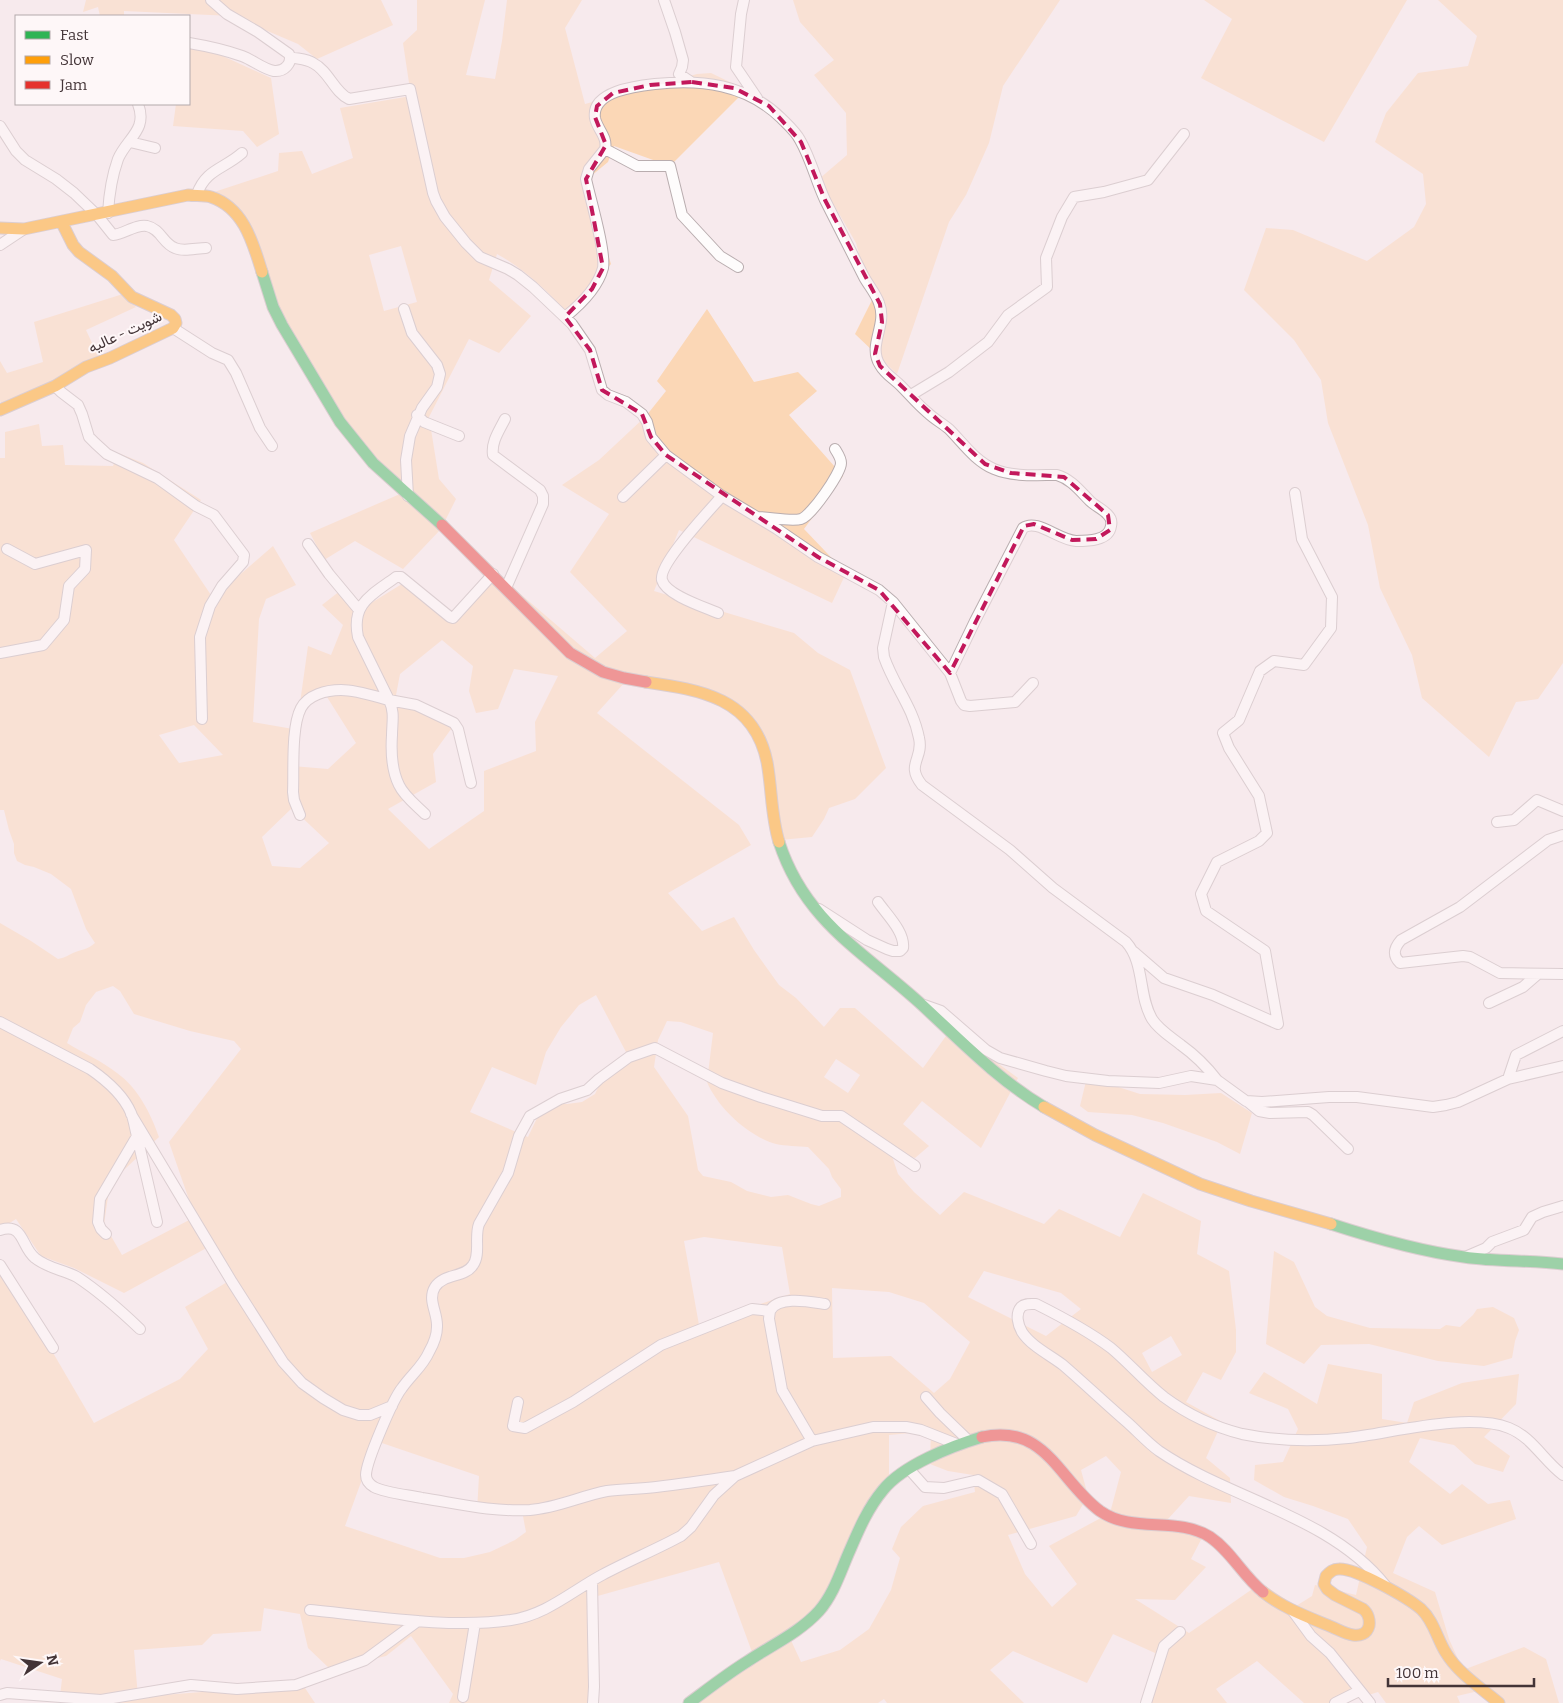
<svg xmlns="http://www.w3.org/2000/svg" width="1563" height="1703" viewBox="0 0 1563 1703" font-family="Bitter,Vazirmatn,serif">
  <rect width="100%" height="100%" fill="#f7eaed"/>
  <!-- green -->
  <path fill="#fbd7b6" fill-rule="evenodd" d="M86,0h295l12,25 -76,34 -19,-15 -66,-28 -108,-5v5h-24l-2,-9 -15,5z
    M417,0h68l-19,75 29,4 7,-38 5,-41h75l-17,28 20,76 112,-30 14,-1 35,17 -76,76 -56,-20 -6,16 -23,19 26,83 -43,50c-20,-23 -45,-46 -71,-60l-8,26 42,36 -32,37 -30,-14 -40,78 10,62 17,20 -15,30 -38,40 -48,-28 -31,19 -14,-27 97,-42 -52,-50 -84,-134 -28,-85 -35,-28 70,-23 1,-18 23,-2 10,23 41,-16 -13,-50 71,-12 -8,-53 14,-13zM401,246l16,56 -33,9 -15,-56z
    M793,0h267l-57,86 -14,57 -23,52 -17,27 -52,152 -42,-40 17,-34 -16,-57 -37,-64 28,-24 -1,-42 -32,-38 20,-15 -34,-38z
    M1204,0h203l-83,142 -123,-64 31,-59z
    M1438,0h125v663l-25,36 -22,3 -27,55 -67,-59 -10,-43 -32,-67 -12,-63 -40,-102 -7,-43 -27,-40 -50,-50 22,-62 27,2 74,31 47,-34 12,-23 -3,-30 -48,-32 11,-29 32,-40 50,-7 9,-30z
    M189,44l12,2 70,32 8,56 -22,13 -14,-16 -70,-5 3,-22h13z
    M123,294l13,13 -50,23 17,37 -102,37 -1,-4v-39l7,12 36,-11 -9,-40z
    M707,309l47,73 44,-10 19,19 -28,24 54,61 -39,53 42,44 -14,30 -153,-73 -25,61 140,42 24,20 32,17 36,98 -31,31 -26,9 -5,11 -12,18 -32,3 -18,-104 -53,-45 -83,-10 -29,32 142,112 12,20 -83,48 34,38 32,-14 20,33 25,35 17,13 28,29 16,-19h15l68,60 28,-39 67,49 -37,70 -59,-47 -19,23 26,22 -14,12 -25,-8 8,24 16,18 26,23 24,-23 80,32 15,-15 61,28 23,-44 58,28 -4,33 32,17 7,59v22l-15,28 -18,-8 -17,30 36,20 -16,36 24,20 1,25 -42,-7 -21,23 37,13 -14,27 15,8 -31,33 -40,-1 54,34 72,-50 35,23 16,-10 3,-11 41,10 11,-48 -19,-28 -35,-13 -29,-9 -30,-17 1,-15 28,-3 15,-33 -10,-20 -39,-16 15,-21 53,32 11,-40 54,10v45l25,4 7,-21 48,-19 57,-9 -3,30 -32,33 26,19 -7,16 -28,-8 -21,-19 -34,-7 -11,24 41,32 12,-10 26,20 22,-4 6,19 -74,26 -23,-19 -12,11 -14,36 42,19 14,47 14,31 61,-23 22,12 13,44h-61l-11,-14 -30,7 3,7h-74l-8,-11 -35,11h-39l-47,-42 -41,28 11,14h-83l11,-50 -42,-19 -26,49 -74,-32 -23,19 34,33h-137l-3,-4 -6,4h-187l61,-51 -33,-90 -125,35 -4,106h-141l4,-9 -42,-58 -25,20 -56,13 -22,-21 -8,-34 -36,-6 -3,23 -48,3 -11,11 -68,5 4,47 77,-6 90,-3 10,15h-226l-29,-7 2,-17 -61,-20 -1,2v-399l94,161 86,-44 28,-30 -23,-42 49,-29 -22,-33 -88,48 -50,-25 -33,-12 -25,-37 -16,10v-306l31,18 27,18c6,-1 9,-3 15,-6 9,-4 14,-3 22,-10l-9,-14 -15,-40 -20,-15 -17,-7 -9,-2 -8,-4 -3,-8v-9l-5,-14 -5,-20h-4v-352h5v-26l34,-8 3,22 21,-1 2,20 48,1 5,-13 25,10 58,37 -27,40 39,58 60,-52 23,39 -30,14 -7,20 -6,103 40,7 -1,37 36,3 28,-26 -29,-46 -27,6 8,-57 23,9 12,-30 -21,-20 23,-18 18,21 47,-29 45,41 40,-48 100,86 32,-27 -57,-59 39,-58 -47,-29 37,-25 47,-44 20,-25 -9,-10zM442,640l31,26 -4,25 7,22 22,-4 16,-40 44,7 -23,46 1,29 -52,20v40l-55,38 -41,-40 48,-27 -3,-28 21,-29 -58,-30 4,-21zM194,725l29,30 -44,8 -20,-28zM292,808l37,35 -29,25 -28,-2 -10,-29zM113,986l7,5 14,23 56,17 44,10 7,8 -72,93 26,75 -73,38 -18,-31 6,-41 49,-46c-8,-23 -21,-49 -42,-64 -15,-12 -34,-20 -50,-30l6,-15 7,-6 6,-17 10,-13zM596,995l30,57 -20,19 -11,23 -13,8 -15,2 -13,-2 -16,14 -10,21 -58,-25 22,-45 44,18 10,-33 15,-25 18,-22zM667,1021l14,1 32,11 -6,49c11,26 41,54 69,62 9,2 22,2 32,3l21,22 3,8 9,12v8l-22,9 -8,-2 -23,-9 -17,2 -24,-6 -16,-9 -28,-6 -5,-6 -10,-54 -34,-49 4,-27zM836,1059l24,16 -12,18 -24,-16zM704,1237l78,10 8,47 -91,31 -15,-84zM984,1271l77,22 20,16 -35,27 -78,-39zM832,1288l57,4 35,11 46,39 -20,37 -16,14 -43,-37 -58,2zM1171,1336l11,19 -30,17 -10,-19zM931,1431l-1,33 18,7 25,4 2,17 -52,14 -22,21 -9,22 8,9 -9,32 -22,39 -29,21 -39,12 -13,-28 39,-38 62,-117v-44zM376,1441l103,35 -2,35h45l4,21 -11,8 -25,12 -26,6h-24l-95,-32zM1106,1456l15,16 -11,41 -61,33 28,38 -25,23 -27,-33 -17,-39 68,-19 12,-20 -7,-26z
    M1087,1077l53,17 45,1 36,-2 31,20 -12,41 -23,-12 -54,-19 -31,-8 -44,-3 -8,-6z
    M1274,1251l20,11 21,45 12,9 43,12 70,1 6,-4 14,2 13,-12 4,-6 16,-2 21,11 5,12 -4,11 -3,17 -28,8 -46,-5 -69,-17 -48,1 -17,19 -38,-20z"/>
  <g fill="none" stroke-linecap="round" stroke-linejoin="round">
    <!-- street casing -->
    <g stroke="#b9adaf" stroke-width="12">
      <path id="street" d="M664,0l11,32 8,28 -1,7 -3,7 12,8
        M744,0l-3,14 -5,53 21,31
        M189,43c18,3 36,7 53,13 11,4 21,13 32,15 10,1 19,-8 15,-17l-31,-22 -31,-18 -16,-14
        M290,57c8,2 17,2 23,6 16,8 21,29 36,36l61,-10 23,104 3,8 9,16 21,26 14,14 28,12 10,6 15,12 39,37 18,26 12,40 6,5 18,7 16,12 5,8 4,15 15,18 56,41 55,33 41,28 61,33 14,12 57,71 11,28 3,4 6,1 45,-4 18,-19
        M0,126l16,25 9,9 31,19 18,14 23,22 16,20c11,-1 23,-11 34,-9 14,3 16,18 28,22 8,4 22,0 31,0
        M130,142l25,6
        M605,149l32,17h33l12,49 38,41 18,11
        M197,194c9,-25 27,-25 45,-41
        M108,213c1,-18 4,-37 10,-54 9,-21 30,-29 20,-55
        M0,245l24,-16
        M404,309l8,24 25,32 3,9 -3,13 -15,21 -12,28 -4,24 2,36
        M565,317c15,-12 33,-30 38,-49 3,-17 -13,-70 -17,-89l3,-10 16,-20c3,-12 -8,-20 -10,-31 -4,-27 42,-32 60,-34 46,-5 91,0 126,34 7,7 15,14 19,22 11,19 16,41 25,60 13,26 26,51 39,77 5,9 12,17 15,26 9,22 -12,42 1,62 5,9 14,14 21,21 9,9 17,19 27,27 6,6 14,10 21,16 14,14 26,32 45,40 19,8 42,6 63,6 14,4 23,16 33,26 5,5 13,8 18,14 3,3 4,7 3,11 -2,15 -24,15 -35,15 -18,-1 -39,-23 -53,-13l-48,93 -25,52
        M173,328l39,25 16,7 8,13 24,55 12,18
        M55,386l6,6 17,13 4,9 7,23 6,6 12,11 50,24 39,28 18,9 30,40 -1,7 -21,24 -12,20 -10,31 2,82
        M911,395l38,-23 39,-30 20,-27 39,-28 -1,-29 16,-41 12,-20 30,-5 44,-12 36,-46
        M417,415l7,7 35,14
        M505,419c-6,12 -14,23 -12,36l47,35 3,6v8l-37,84
        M623,497l43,-42
        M758,517c12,0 33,5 43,2 10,-3 40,-46 40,-56 0,-5 -3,-9 -6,-14
        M308,544l21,30 30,36
        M893,602l-10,46 1,9c10,29 29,50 35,81 5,21 -14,26 3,47l88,65 43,38 73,54c19,21 12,53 26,77 7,11 19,18 29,26 14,10 26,22 36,35
        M718,613c-14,-6 -52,-18 -56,-33 -4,-16 49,-71 60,-84
        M0,653l43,-8 21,-25 5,-34 16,-17 1,-19 -51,14 -28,-15
        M471,783l-13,-54 -4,-6 -38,-18 -27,-5 -31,-63c-7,-34 14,-42 38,-60h5l49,40 3,1 40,-44
        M300,815l-6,-15 -1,-8c1,-22 -2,-65 8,-84 7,-13 25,-18 40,-18 15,0 33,6 48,10 6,12 3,23 3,35 -1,15 0,36 7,50 5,11 17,20 26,29
        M1497,822l17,-2 23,-20 26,11
        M1563,835l-15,5 -88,67 -59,33c-7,8 -9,15 -1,23l63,-7 7,1 30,16 63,1
        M819,909l48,31 20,9 6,2h7l3,-3c2,-16 -16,-33 -25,-46
        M1134,952l30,26 49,17 65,29 -13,-73 -59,-40 -5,-17 16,-32 42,-21 8,-8 -8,-37 -30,-48 -6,-15 16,-13 21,-49 14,-10 30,4 27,-37 1,-31 -30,-58 -7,-46
        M1489,1003l34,-16 15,-13
        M924,1005l17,6 45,39 14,8 46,13 20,5 42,5 51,2 32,-7 26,4 29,21 16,1 67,-5h28l76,10 13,-2 12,-3 50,-23 55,-13
        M0,1022l90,47c16,11 33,25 41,44 3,7 4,16 6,23l-37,63 -2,23 3,7 5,5
        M1508,1079l8,-24 47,-24
        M1247,1101l12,10 11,2 38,-1 5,3 35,34
        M131,1114l101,168 51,80 19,21 21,15 20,12 16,5h11l22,-9
        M137,1136l20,86
        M0,1230c24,-8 21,17 35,28 12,10 29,12 42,19 23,15 43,33 63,52
        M1465,1257l21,-9 6,-6 32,-12 8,-13 11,-5 20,-6
        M0,1265l53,83
        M926,1397l14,16 29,28
        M518,1402l-5,24 12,2 48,-26 88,-57 91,-36 18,2
        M812,1441l-30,-51 -13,-71c0,-1 1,-8 1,-8 8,-16 41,-9 55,-7
        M909,1469l16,18 19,1 34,-8 24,14 29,50
        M735,1476c-26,4 -53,8 -79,11 -16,2 -33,2 -49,4 -26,5 -50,17 -77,19 -39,2 -70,-6 -108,-12 -14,-3 -36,-5 -48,-11 -5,-3 -8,-7 -8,-12 0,-13 27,-76 36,-87 9,-13 21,-22 27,-36 4,-7 8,-17 8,-25 1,-14 -10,-27 -2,-40 9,-14 30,-9 38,-22 8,-11 1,-28 6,-41l29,-51 11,-37 11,-20 30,-17 27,-9 12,-11 30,-22 26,-9 67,35 39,14 61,19h19l74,50
        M592,1581l2,106 -1,16
        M1385,1585c-55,-69 -156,-86 -226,-134 -11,-8 -21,-19 -31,-28 -22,-19 -43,-39 -65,-58 -13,-10 -32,-19 -41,-33 -4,-7 -7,-18 -1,-25 4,-4 10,-3 15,-3 26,13 51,26 75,44 18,15 34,34 53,49 23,17 50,30 78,37 35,7 70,8 106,4 44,-5 120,-26 161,-10 23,9 35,33 54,47
        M310,1610c63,6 139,19 201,10 35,-5 61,-29 91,-45 26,-14 53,-25 79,-39l10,-9 23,-32 21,-19 77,-35 61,-14h33l15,3 38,15
        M1292,1610l19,26 19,17 40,50
        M0,1695l7,-2 94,7 90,-15 46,4 59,-4 69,-25 53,-39
        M463,1697l12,-74
        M1146,1703l18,-57 16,-14
        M1335,1703l24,-12"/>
    </g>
    <!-- fast casing -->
    <g stroke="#b9adaf" stroke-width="13">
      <path id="fast" d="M262,272l11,35 9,18 58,97 33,41 69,62
        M779,842c26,80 85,110 143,163 39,36 75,74 122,102
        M1331,1224c43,14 88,27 133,33 33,5 66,3 99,7
        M689,1703c19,-14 38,-29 59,-42 24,-16 52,-29 71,-50 15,-17 22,-41 31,-61 9,-21 18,-42 33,-60 20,-25 69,-44 99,-53"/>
    </g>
    <!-- slow casing -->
    <g stroke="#b9adaf" stroke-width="13">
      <path id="slow" d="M0,228l24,1 164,-34c7,1 16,0 23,2 33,11 42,46 51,75
        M0,410l55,-24 31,-19 24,-9 63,-30 3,-5 -1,-4 -4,-4 -39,-18 -20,-21 -33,-24 -6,-7 -11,-22
        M646,682c55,8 108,16 121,80 5,27 4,54 12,80
        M1044,1107l51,28 105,49 51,17 80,23
        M1263,1592c20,16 45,25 69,35 7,3 14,7 21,8 7,1 14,-1 16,-9 1,-6 -1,-13 -6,-17l-28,-14 -8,-6 -3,-5 2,-8c4,-4 7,-7 13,-7 17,-1 69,29 82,40 13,12 16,30 25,44 12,20 35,35 53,50"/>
    </g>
    <!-- jam casing -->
    <g stroke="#b9adaf" stroke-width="13">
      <path id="jam" d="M442,525l128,128 33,19 21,6 22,4
        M982,1437c64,-14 77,44 118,74 33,23 77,5 110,26 21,14 33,39 53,55"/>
    </g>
    <!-- street -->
    <use href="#street" stroke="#fefcfc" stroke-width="10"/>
    <!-- fast -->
    <use href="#fast" stroke="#30b455" stroke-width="11"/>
    <!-- slow -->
    <use href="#slow" stroke="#ff9f0a" stroke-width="11"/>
    <!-- jam -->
    <use href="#jam" stroke="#e5322d" stroke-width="11"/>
  </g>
  <!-- marked area -->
  <path d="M0 0H1563V1703H0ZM692,82l42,6 35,18 32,36 24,58 55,104 2,18 -7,32 5,12 105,98 26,9 53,4 44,38 2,15 -14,9 -24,1 -38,-16 -10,2 -74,147 -71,-83 -61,-33 -152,-102 -15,-18 -9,-23 -40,-24 -12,-40 -25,-33 27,-28 11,-21 -17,-89 20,-34 -11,-28 2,-11 16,-13 37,-8z" fill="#f7eaed" fill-opacity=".55" fill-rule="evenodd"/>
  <path fill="none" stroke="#c2185b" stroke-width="4" stroke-dasharray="10 6" stroke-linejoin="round" d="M692,82l42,6 35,18 32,36 24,58 55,104 2,18 -7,32 5,12 105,98 26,9 53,4 44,38 2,15 -14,9 -24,1 -38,-16 -10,2 -74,147 -71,-83 -61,-33 -152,-102 -15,-18 -9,-23 -40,-24 -12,-40 -25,-33 27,-28 11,-21 -17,-89 20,-34 -11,-28 2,-11 16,-13 37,-8z"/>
  <g text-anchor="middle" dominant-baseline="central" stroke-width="4" stroke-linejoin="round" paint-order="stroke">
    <!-- street labels -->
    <g font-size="15" fill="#433437" stroke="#fef7f8">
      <text transform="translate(125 332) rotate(-25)">شويت - عاليه</text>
    </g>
  </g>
  <!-- legend -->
  <rect x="15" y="15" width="175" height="90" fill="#fef7f8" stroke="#b3a9ab"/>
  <rect x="25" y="31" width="25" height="8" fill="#30b455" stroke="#b3a9ab"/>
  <text x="60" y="40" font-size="15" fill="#433437">Fast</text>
  <rect x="25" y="56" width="25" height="8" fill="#ff9f0a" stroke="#b3a9ab"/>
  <text x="60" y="65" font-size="15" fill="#433437">Slow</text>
  <rect x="25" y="81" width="25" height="8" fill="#e5322d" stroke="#b3a9ab"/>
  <text x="60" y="90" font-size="15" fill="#433437">Jam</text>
  <!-- north arrow -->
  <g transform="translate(40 1663) rotate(77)" stroke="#fef7f8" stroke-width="4" paint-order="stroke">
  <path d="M0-4L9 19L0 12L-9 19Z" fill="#433437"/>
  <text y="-8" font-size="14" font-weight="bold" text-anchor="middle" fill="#433437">N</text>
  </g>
  <!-- scale -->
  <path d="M1388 1678v8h146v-8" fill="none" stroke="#433437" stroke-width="2.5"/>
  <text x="1396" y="1678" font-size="15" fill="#433437" stroke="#fef7f8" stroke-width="4" paint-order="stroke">100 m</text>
</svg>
